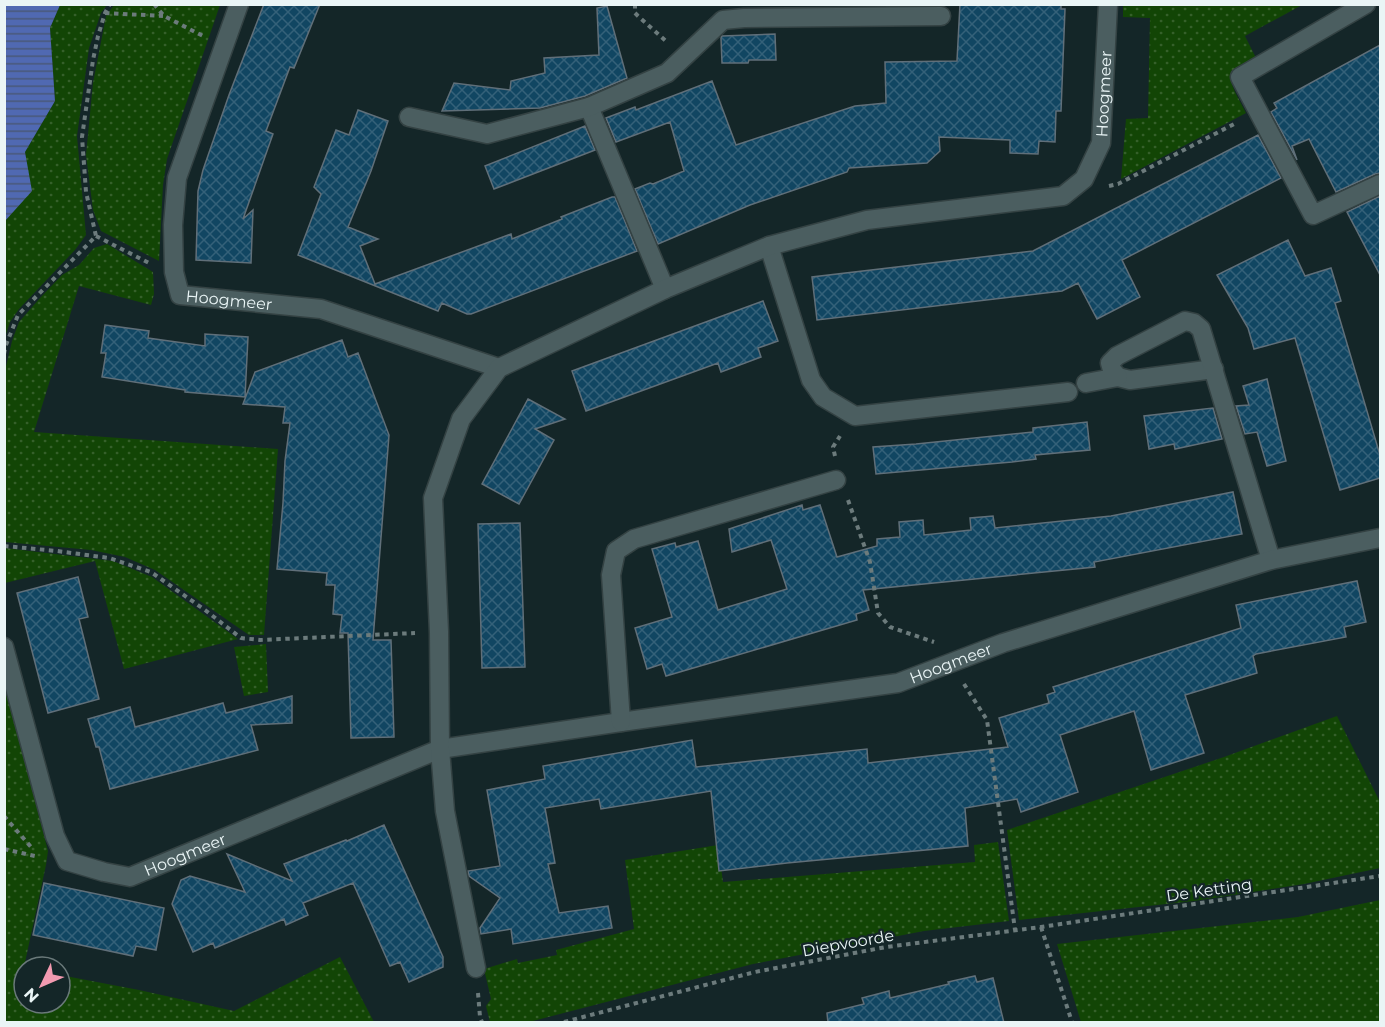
<svg xmlns="http://www.w3.org/2000/svg" width="1385" height="1027" viewBox="0 0 1385 1027" font-family="Montserrat,sans-serif">
  <defs>
    <pattern id="grass-dots" width="8" height="8" patternUnits="userSpaceOnUse" patternTransform="scale(1.5)"><rect width="8" height="8" fill="#124505"/><path d="M2 2h.1M6 6h.1" fill="none" stroke="#35602a" stroke-width="1.8" stroke-linecap="round"/></pattern>
    <pattern id="water-rules" width="6" height="5" patternUnits="userSpaceOnUse" patternTransform="scale(1.5)"><rect width="6" height="5" fill="#5069b2"/><path d="M0 2.5h6" fill="none" stroke="#4a5879"/></pattern>
    <pattern id="building-cross-hatch" width="8" height="8" patternUnits="userSpaceOnUse" patternTransform="scale(1.5)"><rect width="8" height="8" fill="#114662"/><path d="M0 0l8 8M0 8l8-8" fill="none" stroke="#346179"/></pattern>
  </defs>
  <rect width="100%" height="100%" fill="#142628"/>
  <!-- grass -->
  <path fill="url(#grass-dots)" d="M60,5h47l-6,8 -12,35 -12,88 9,99 -11,15 -56,59 -9,13 -5,15v-116l26,-30 -6,-39 30,-51 -5,-73z
    M114,5h106l-53,154 -4,26 -4,76 -58,-30 -8,-21 -7,-55 7,-72 13,-67z
    M1123,5h179l-57,31 11,22 -20,15 -5,9 4,10 11,21 -125,66 5,-60 22,-1 2,-100 -27,-1z
    M107,244l46,28 1,22 -3,11 -72,-19 -45,146 244,17 -14,186h-15l-94,-65 -30,-13 -34,-7 -86,-8 -1,-167 8,-34 7,-19 21,-24 22,-23 17,-10 15,-17z
    M5,548l108,13 39,16 86,62 -114,30 -29,-108 -90,22z
    M266,644l2,48 -24,4 -10,-49z
    M5,684l43,167 -2,14 -22,102v36h36v-28l79,15 95,21 106,-54 34,65h-369z
    M1337,716l43,86v66l-76,16 -110,17 -175,19 -12,-90 217,-73z
    M998,842l11,79 -85,10 -171,33 -224,58h-39l-4,-16 5,-7 -7,-30 33,-10 1,4 39,-8 -1,-5 78,-21 -9,-69 93,-15 5,37 252,-20 -1,-17z
    M1380,900v122h-299l-24,-78 241,-27z"/>
  <!-- water -->
  <path fill="url(#water-rules)" d="M5,4l55,1 -10,23 5,73 -30,51 7,39 -27,30z"/>
  <!-- building -->
  <path fill="url(#building-cross-hatch)" stroke="#606f79" stroke-width="1.5" d="M264,4h56l-26,64 -4,-1 -24,64 7,3 -30,85 10,-9 -2,53 -55,-3 2,-69 5,-21 26,-75z
    M960,4h101v5h4l-4,102h-5l-1,31 -16,-1 -1,13 -28,-1v-13l-71,-3 1,14 -13,12 -78,5 -2,4 -97,33 -92,39 -23,-55 15,-6 3,1 31,-13 -14,-49 -54,20 -10,-24 29,-11 1,3 76,-29 24,64 119,-39 31,-3 -1,-41 72,-1z
    M607,6l20,72 -42,18 -45,12 -98,3 12,-28 56,7 1,-9 34,-8 -1,-15 55,-3 -2,-47z
    M775,34l1,26h-27l-1,3h-26l-1,-25 1,-2z
    M1380,45v128l-5,1 -39,18 -27,-53 -17,7 5,14 -26,-48 6,-4 -3,-5z
    M358,110l30,11 -17,50 -23,56 30,12 -18,7 15,38 136,-50 1,5 50,-20 -1,-2 51,-20h3l22,54 -166,63h-4l-25,-11 -4,8 -140,-56 23,-61 -7,-7 22,-57 13,5z
    M585,126l10,24 -101,39 -9,-23z
    M1258,135l23,43 -159,82 18,37 -43,22 -19,-36 -16,8 -245,29 -5,-43 221,-26z
    M1380,196v79l-33,-63z
    M1288,240l17,36 26,-8 10,33 -6,2 45,152v23l-40,12 -45,-152 -41,11 -6,-21 -31,-53z
    M763,301l15,40 -20,7 3,9 -40,15 -3,-9 -132,48 -14,-40z
    M105,325l44,6 -1,7 57,8v-12l43,3 -3,60 -60,-5v-2l-83,-13 4,-24h-5z
    M342,340l6,17 10,-4 31,82 -16,205h18l3,97 -43,1 -3,-105h-8l2,-18 -9,-1 2,-29h-9l1,-12 -50,-4 6,-66 2,-42 5,-38h-7l2,-16 -42,-3 12,-32z
    M1267,379l19,82 -19,5 -10,-34 -12,2 -9,-28 13,-1 -6,-19z
    M528,399l37,20 -30,10 19,11 -35,64 -37,-20z
    M1213,408l9,31 -47,10 -1,-5 -25,5 -5,-33z
    M1087,422l3,28 -55,5 1,4 -24,3 -136,12 -3,-27 43,-3 117,-12v-4z
    M1233,492l9,42 -148,28 1,5 -232,23 6,20 -13,4 1,6 -191,56 -4,-12 -15,5 -12,-41 37,-11 -20,-68 23,-6 1,4 22,-6 20,69 69,-21 -16,-49 -39,12 -3,-23 73,-24 1,5 17,-5 17,52 40,-11v-7l23,-2 -1,-15 24,-2 1,15 47,-5 -1,-12 23,-2 2,12 116,-12z
    M520,523l5,144 -43,1 -4,-144z
    M78,577l10,40 -9,2 20,80 -51,14 -31,-120z
    M1357,581l9,41 -22,5 2,10 -90,17 -3,2 4,17 -72,22 19,58 -53,17 -17,-59 -74,24 18,57 -57,20 -4,-13 -52,9 3,38 -181,17 -68,8 -8,-80 -110,18 -2,-10 -54,9 10,55 -7,1 11,49 49,-7 4,22 -99,16 -2,-15 -30,5 -1,-6 20,-30 -31,-22 -1,-5 32,-5 -13,-76 58,-11 -2,-13 149,-26 4,27 171,-18 1,14 140,-16 -9,-29 50,-15 -2,-8 8,-3 -2,-5 188,-59 -5,-23z
    M292,696v27l-41,2 7,25 -148,39 -11,-42h-3l-8,-28 42,-12 5,20 88,-24 3,10z
    M384,825l59,132v10l-34,15 -9,-20 -10,4 -37,-83 -50,20 5,12 -22,10 -2,-6 -69,29 -2,-5 -20,9 -21,-48 9,-24 9,-4 55,16 -18,-38 65,27 -8,-17 62,-24 1,1z
    M44,883l120,25 -8,42 -20,-4 -3,10 -100,-21z
    M975,976l2,6 16,-4 11,45h-176l-1,-10 37,-9 -2,-6 27,-7 1,7 59,-14 -1,-2z"/>
  <g fill="none" stroke-linecap="round" stroke-linejoin="round">
    <!-- street casing -->
    <g stroke="#344243" stroke-width="21">
      <g id="street">
        <path id="s1" d="M239,4l-62,174 -4,47 1,47 6,23 141,14 178,59"/>
        <path d="M1366,4l-126,73 73,138 67,-31"/>
        <path d="M589,107l76,182"/>
        <path d="M409,117l78,17 102,-27 78,-34 56,-53 21,-2 197,-2"/>
        <path d="M769,246l42,134 12,17 32,19 213,-24"/>
        <path d="M1118,377l12,3 84,-11"/>
        <path d="M1086,383l32,-6 -6,-7 -2,-7 7,-7 68,-35 9,2 7,6 70,231"/>
        <path id="s2" d="M4,647l51,189 12,25 37,11 26,5 310,-128 181,-27 277,-39 105,-40 268,-83 109,-22"/>
        <path d="M621,722l-10,-147 5,-24 18,-12 202,-59"/>
        <path id="s3" d="M476,968l-31,-157 -5,-62 -1,-117 -6,-134 28,-79 38,-51 166,-79 104,-43 98,-26 196,-24 21,-17 17,-36 7,-139"/>
      </g>
    </g>
    <!-- path -->
    <path stroke="#6c7b7c" stroke-width="4" stroke-dasharray="4.5 4.5" stroke-linecap="butt" d="M154,4l10,12 39,20
      M635,4v9l3,3 28,25
      M105,13l58,3
      M1109,186l9,-2 118,-61
      M96,236l53,27
      M4,354l2,-9 12,-30 78,-79 -10,-44 -4,-55 11,-77 5,-24 7,-23 5,-9
      M835,456l-2,-9 7,-11
      M848,500l22,62 8,51 12,14 44,15
      M4,546l53,5 52,7 42,14 54,38 36,28 19,2 155,-7
      M964,684l23,36 28,210
      M4,816l27,31
      M4,849l35,8
      M1041,927l31,95
      M478,993l2,24 2,5
      M564,1022l191,-50 131,-25 155,-20 339,-51"/>
    <!-- street -->
    <use href="#street" stroke="#4b5e60" stroke-width="18"/>
  </g>
  <g text-anchor="middle" dominant-baseline="central" stroke-width="4.5" stroke-linejoin="round" paint-order="stroke">
    <!-- street labels -->
    <g font-size="16" fill="#eaf5f6" stroke="#142628">
      <text stroke="none"><textPath href="#s3" startOffset="1332">Hoogmeer</textPath></text>
      <text stroke="none"><textPath href="#s1" startOffset="352">Hoogmeer</textPath></text>
      <text stroke="none"><textPath href="#s2" startOffset="1143">Hoogmeer</textPath></text>
      <text stroke="none"><textPath href="#s2" startOffset="348">Hoogmeer</textPath></text>
      <text transform="translate(1209 890) rotate(-8)">De Ketting</text>
      <text transform="translate(848 943) rotate(-10)">Diepvoorde</text>
    </g>
  </g>
  <!-- border -->
  <rect width="1385" height="1027" fill="none" stroke="#eaf5f6" stroke-width="12"/>
  <!-- north arrow -->
  <g transform="translate(42 985) rotate(226)"><circle r="28" fill="#142628" stroke="#6a797a" stroke-width="1.5"/>
  <path d="M0-4.5L10 22L0 15L-10 22Z" fill="#f29ab0"/>
  <text y="-9" font-size="16" font-weight="bold" text-anchor="middle" fill="#eaf5f6">N</text>
  </g>
</svg>
